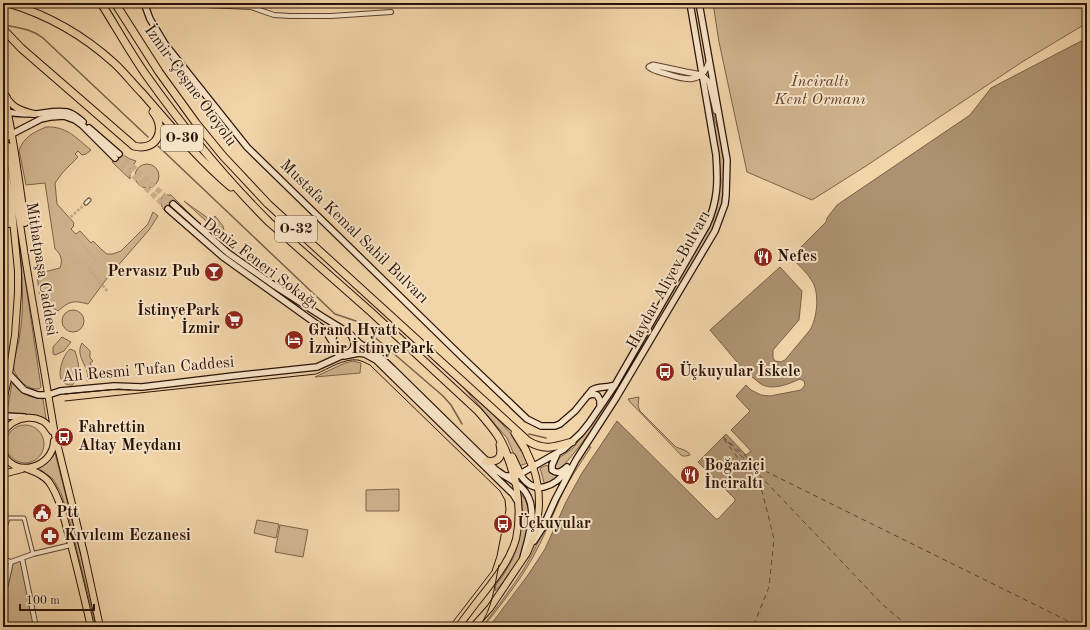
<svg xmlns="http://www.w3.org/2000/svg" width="1090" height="630" viewBox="0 0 1090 630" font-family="'Old Standard TT',serif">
  <rect width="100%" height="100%" fill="#f1d4a8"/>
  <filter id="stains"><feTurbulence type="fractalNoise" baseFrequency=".005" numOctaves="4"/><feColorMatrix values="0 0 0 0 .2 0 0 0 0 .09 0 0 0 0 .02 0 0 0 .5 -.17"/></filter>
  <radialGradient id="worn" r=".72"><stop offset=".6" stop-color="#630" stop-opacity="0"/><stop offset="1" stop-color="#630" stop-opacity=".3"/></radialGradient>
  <!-- green -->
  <path fill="#cfb38d" stroke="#7c624a" d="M713,3h374v20l-65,39 -156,104 -54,34 -65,-28 -28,-130z
    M705,83l4,2 6,36 4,11 5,30 1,20 -3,21 -10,29 -59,98h-4l59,-100 5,-10 4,-17 4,-21 -1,-16z
    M46,127c21,-1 30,11 45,23l-5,4 -4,1 -4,-4 -3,3 3,3 -15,15 -8,11 2,21 17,19 -1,2 1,1 -3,3 5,5 4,-3 11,12 2,-2 9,9 5,4h6l8,-3 27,-27 5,-12 5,4 -9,14 -41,47 -20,27c-15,-4 -18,-3 -30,7l-14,-9 -4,-5 -3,-21 3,-3 20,-5c3,-8 1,-14 -5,-19l-10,-66 -19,2 -7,-35c5,-13 15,-18 27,-23z
    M120,153l10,6 6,2 -6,9v9l-18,-17z
    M135 176a12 12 0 1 1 24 0a12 12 0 1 1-24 0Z
    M167,195h4l28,28 -24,-21 -8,8 31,28 -35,-29c-2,-5 -3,-7 -1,-12z
    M184,201l28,20 3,-5 8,10 3,13z
    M20,245l21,142 -2,2c-11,1 -22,-9 -25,-19 -2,-7 4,-23 5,-30 6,-31 3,-64 1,-95z
    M62 321a11 11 0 1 1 22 0a11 11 0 1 1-22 0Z
    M62,337l9,5 -7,9 -9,4 -2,-1v-7z
    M649,337l-47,79 -24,32 -18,22h-5l-3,-7 21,-15 19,-24 19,-28 34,-58z
    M82,343l8,8v7l3,3 -3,2c4,6 3,10 1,17l-4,1c4,-14 -13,-24 -5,-38z
    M70,349l5,2c3,10 8,26 -3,34 -3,0 -6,0 -9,-3 -7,-7 0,-27 7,-33z
    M353,361l8,2 -1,10 -45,4 30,-14z
    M12,383c10,11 16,14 31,16l3,20 -11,-3 -28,-4z
    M463,387l15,11 36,39 14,26 -9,3 -12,-28z
    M639,397l-1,9 2,5 36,36 8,3 5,3 1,2 -4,1h-4l-52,-54 -2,-3z
    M6 444a19 19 0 1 1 38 0a19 19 0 1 1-38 0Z
    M587,447h4c-11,17 -23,34 -31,52 -9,20 -17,40 -27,58 -14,25 -32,48 -50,70h-1c15,-20 30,-39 43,-60 11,-19 19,-38 28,-58 10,-21 22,-41 34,-62z
    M55,453l44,174h-3l-27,-109 -8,-25 -8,-14 -15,-11 9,-5z
    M547,465l5,9 8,1 -15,11 -5,-18z
    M399,489v22h-33v-21z
    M521,494c19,21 2,63 -13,83 -4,5 -9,9 -13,14l1,-6 6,-8 10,-17 4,-10 4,-15 3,-20z
    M257,520l22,4 -3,14 -22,-5z
    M280,525l28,5 -5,27 -28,-5z
    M22,558l14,69h-33v-30l8,-35z"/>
  <!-- water -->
  <path fill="#ad9271" stroke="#795f47" d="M1087,38v589h-598l39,-52 17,-26 21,-47 16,-29 35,-52 99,98h2l17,-18v-2l-37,-37 28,-28 20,21 5,-4 -20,-21 19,-19 -14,-15 10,-11 5,5 10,5 9,1 31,-6 4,-5 -1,-4 -4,-2c-11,5 -28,12 -39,5 -5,-3 -7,-7 -13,-9l-38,-45 70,-63 22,24 -3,29 -26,30v8l2,3 6,1 4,-2 25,-30c7,-11 10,-37 2,-49 -5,-9 -14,-16 -21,-24l35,-35 1,-4 10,-13 133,-90 21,-27z"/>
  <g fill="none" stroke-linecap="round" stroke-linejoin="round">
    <!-- stream -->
    <path stroke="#795f47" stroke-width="1.5" d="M3,24l2,1c14,3 27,4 38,13l105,99
      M158,146l177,168 21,7 87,75 8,9 11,19
      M529,434l17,4"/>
    <!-- ferry -->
    <path stroke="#5e4531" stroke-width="1" stroke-dasharray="5 4" stroke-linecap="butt" d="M723,437l38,32 319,158
      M724,439l38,52 12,48 -5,48 -16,40
      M728,442l154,162 27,23"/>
    <!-- pedestrian-tunnel -->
    <path stroke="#c9ad88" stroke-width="3" stroke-dasharray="3 1.5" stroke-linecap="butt" d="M86,203l-22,20 32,37
      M88,268l20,24"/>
    <!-- secondary-tunnel -->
    <path stroke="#c9ad88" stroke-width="5.5" stroke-dasharray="5.5 3" stroke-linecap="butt" d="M119,154l54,50
      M115,158l53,51"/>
    <!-- primary-tunnel -->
    <path stroke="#c9ad88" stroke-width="6" stroke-dasharray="6 3" stroke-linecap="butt" d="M3,118l5,28"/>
    <!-- pedestrian casing -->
    <g stroke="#5c422f" stroke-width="5">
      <path id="pedestrian" d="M86,203l3,-3
        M3,534l5,-16h16l9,36"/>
    </g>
    <!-- minor casing -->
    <g stroke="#5c422f" stroke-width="6">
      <path id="minor" d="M193,3l12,2 46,2 23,8 16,1h41l60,-4
        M22,558l14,69
        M3,559l8,3 22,-8 38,-9
        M3,597l8,-35"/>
    </g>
    <!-- tertiary casing -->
    <g stroke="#5c422f" stroke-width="7">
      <path id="tertiary" d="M709,62c-7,22 -24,18 -42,12 -6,-2 -13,-3 -18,-7l4,-2 5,1 28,6 16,3 7,7 7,29"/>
    </g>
    <!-- secondary casing -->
    <g stroke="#2a1207" stroke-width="8">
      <path id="secondary" d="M144,3l6,16 15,25 82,103 215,210 65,62 14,7h14l5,-2 15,-13 17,-21c6,-4 15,-2 23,-5
        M3,111c9,3 22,3 32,3 10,-1 21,-4 32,-2 6,1 11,6 16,10
        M89,128l30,26
        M3,140l9,-6 29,-15 9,-2 14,-1 11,4 7,5 33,33
        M173,204l55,49 47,33 48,31 26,16 10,10 20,13 14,13 103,101c8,6 17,10 25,17 20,18 7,50 2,71
        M168,209l55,48 102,73 8,13 2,8 3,3 6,2 15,-3 6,1 11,6 137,134 5,8
        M333,343v-5l2,-5 7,-3 3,1
        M9,374l15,16 14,5h10l12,-4 54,-5 28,1 91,-11 84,-9 33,-15c5,-4 5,-10 2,-15
        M587,396l5,-2 5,1 3,5v6
        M3,416l21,1
        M557,454l-5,11v5c6,5 10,1 15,-3
        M520,474c14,23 35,13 48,-5
        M506,476h8l6,-2 44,-25 17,-16 8,-10 26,-38 92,-160c11,-25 11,-43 9,-70l-26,-152
        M534,541l9,-14 12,-27 21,-40 40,-62 99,-167 10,-27 1,-9 1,-35 -28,-157"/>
    </g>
    <!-- primary casing -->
    <g stroke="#2a1207" stroke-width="8">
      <path id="primary" d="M3,89c10,44 16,89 22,134
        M6,96c6,12 16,15 28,18
        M8,146l18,117 29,172 29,118 16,74
        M3,156l9,54 6,61v22l-3,42 -6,39 -5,23 -1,13
        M3,191l4,13 2,20
        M3,433c11,-18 38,-22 49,-2
        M3,453c11,26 50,15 51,-12
        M25,468c8,3 18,6 24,14 11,16 15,36 20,55 8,30 15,60 22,90
        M3,474l19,-5
        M458,627c9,-12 17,-23 26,-34 13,-17 26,-33 32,-54 4,-18 3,-37 0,-55
        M473,627l17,-19 37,-55c13,-27 16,-58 6,-86"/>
    </g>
    <!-- motorway casing -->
    <g stroke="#2a1207" stroke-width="9">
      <path id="motorway" d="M8,3c40,12 75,32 106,60 10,9 19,21 29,31 28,32 56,66 88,93
        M101,3c15,24 29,49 45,72 37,52 78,102 123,147l102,90 107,99c7,8 14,16 20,25 9,14 14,32 18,48
        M115,3l44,69 37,51 27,33 45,48 260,237c16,10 27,6 44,1
        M3,29l18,19 113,98c23,6 33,-17 19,-34
        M515,433l10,16 8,18
        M512,457l8,17
        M486,461c12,2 17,-4 14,-16"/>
    </g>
    <!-- pedestrian -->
    <use href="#pedestrian" stroke="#f6e3c6" stroke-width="3"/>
    <!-- minor -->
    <use href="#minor" stroke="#f6e3c6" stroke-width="4"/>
    <!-- tertiary -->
    <use href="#tertiary" stroke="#f6e3c6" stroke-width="5"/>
    <!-- secondary -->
    <use href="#secondary" stroke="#f6e3c6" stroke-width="5.5"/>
    <!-- primary -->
    <use href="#primary" stroke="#f1d4a8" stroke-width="6"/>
    <!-- motorway -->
    <use href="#motorway" stroke="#f1d4a8" stroke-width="7"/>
    <!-- tram -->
    <path stroke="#2a1207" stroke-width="1" d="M65,394l54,-5 11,1
      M65,401l251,-27c12,-5 28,-16 42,-14 4,1 8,3 12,5l130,126 5,9 1,10 -9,46 -5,15 -43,56
      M479,627c14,-19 15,-40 20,-62"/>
  </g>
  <!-- icons -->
  <defs>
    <g id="restaurant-disc" transform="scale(1)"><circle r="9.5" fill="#8f2418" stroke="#f6e3c6"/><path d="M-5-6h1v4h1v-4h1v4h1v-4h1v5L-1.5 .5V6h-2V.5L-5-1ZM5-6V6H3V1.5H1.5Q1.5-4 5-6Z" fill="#fff"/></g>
    <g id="bar-disc" transform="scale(1)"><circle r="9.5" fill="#8f2418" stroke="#f6e3c6"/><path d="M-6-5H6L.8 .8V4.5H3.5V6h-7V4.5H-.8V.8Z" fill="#fff"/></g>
    <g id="supermarket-disc" transform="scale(1)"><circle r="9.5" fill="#8f2418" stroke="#f6e3c6"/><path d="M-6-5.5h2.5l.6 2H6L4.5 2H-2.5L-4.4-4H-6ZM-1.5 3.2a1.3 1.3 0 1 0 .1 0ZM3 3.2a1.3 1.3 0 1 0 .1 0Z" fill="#fff"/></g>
    <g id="hotel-disc" transform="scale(1)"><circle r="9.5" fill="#8f2418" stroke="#f6e3c6"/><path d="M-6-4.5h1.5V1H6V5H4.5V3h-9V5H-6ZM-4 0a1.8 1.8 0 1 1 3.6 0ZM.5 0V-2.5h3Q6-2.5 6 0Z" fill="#fff"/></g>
    <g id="bus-disc" transform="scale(1)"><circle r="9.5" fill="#8f2418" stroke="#f6e3c6"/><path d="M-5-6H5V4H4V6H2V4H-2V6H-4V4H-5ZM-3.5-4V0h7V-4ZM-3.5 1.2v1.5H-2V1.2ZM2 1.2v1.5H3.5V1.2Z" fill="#fff"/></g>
    <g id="civic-disc" transform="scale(1)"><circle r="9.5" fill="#8f2418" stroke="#f6e3c6"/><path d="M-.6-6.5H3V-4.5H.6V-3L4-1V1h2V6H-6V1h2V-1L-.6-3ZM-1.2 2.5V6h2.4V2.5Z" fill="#fff"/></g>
    <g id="pharmacy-disc" transform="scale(1)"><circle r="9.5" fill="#8f2418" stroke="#f6e3c6"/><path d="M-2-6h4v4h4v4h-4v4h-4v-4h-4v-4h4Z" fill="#fff"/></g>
  </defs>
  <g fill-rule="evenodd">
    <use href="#restaurant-disc" x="763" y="257"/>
    <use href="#bar-disc" x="214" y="272"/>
    <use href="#supermarket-disc" x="234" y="320"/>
    <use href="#hotel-disc" x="294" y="340"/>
    <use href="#bus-disc" x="665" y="372"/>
    <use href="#bus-disc" x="64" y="437"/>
    <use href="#restaurant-disc" x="690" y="475"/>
    <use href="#civic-disc" x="42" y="513"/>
    <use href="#bus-disc" x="503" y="524"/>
    <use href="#pharmacy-disc" x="50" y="536"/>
  </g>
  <g text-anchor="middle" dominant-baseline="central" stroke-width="4" stroke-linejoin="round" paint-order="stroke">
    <!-- shield labels -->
    <g fill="#f6e3c6" stroke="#675140" stroke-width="1">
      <rect x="161" y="125" width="42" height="26" rx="3"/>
      <rect x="275" y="216" width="42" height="26" rx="3"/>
    </g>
    <g font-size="15" font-weight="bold" fill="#2a1207">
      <text x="182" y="138">O-30</text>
      <text x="296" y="229">O-32</text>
    </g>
    <!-- park labels -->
    <g font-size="16" font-style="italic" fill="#5c422f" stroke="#f6e3c6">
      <text x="820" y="82">İnciraltı<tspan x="820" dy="18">Kent Ormanı</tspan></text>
    </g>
    <!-- street labels -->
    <g font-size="16" fill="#2a1207" stroke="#f6e3c6">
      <text transform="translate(190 86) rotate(54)">İzmir-Çeşme Otoyolu</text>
      <text transform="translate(354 232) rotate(44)">Mustafa Kemal Sahil Bulvarı</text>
      <text transform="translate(260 264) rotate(37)">Deniz Feneri Sokağı</text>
      <text transform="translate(41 269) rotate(81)">Mithatpaşa Caddesi</text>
      <text transform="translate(669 280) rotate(-61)">Haydar Aliyev Bulvarı</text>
      <text transform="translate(148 370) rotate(-5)">Ali Resmi Tufan Caddesi</text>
    </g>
    <!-- poi labels -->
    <g font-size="16" font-weight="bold" fill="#2a1207" stroke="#f6e3c6" text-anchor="start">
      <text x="777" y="257">Nefes</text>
      <text x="200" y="272" text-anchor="end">Pervasız Pub</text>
      <text x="220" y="311" text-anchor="end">İstinyePark<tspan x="220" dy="18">İzmir</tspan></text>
      <text x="308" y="331">Grand Hyatt<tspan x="308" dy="18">İzmir İstinyePark</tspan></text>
      <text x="679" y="372">Üçkuyular İskele</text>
      <text x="78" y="428">Fahrettin<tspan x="78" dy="18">Altay Meydanı</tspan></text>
      <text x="704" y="466">Boğaziçi<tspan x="704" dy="18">İnciraltı</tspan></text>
      <text x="56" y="513">Ptt</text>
      <text x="517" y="524">Üçkuyular</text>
      <text x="64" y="536">Kıvılcım Eczanesi</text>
    </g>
  </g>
  <!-- margin -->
  <rect width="1090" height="630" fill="none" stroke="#f1d4a8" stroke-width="16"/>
  <rect x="4" y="4" width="1082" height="622" fill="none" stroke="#2a1207" stroke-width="2"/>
  <rect x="8" y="8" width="1074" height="614" fill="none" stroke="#2a1207"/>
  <!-- scale -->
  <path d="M20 604v6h74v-6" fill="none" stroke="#2a1207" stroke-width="2"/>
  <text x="26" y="604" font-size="12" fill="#2a1207" stroke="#f6e3c6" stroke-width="3" paint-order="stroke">100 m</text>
  <rect width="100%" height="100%" filter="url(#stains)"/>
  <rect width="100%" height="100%" fill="url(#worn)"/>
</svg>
